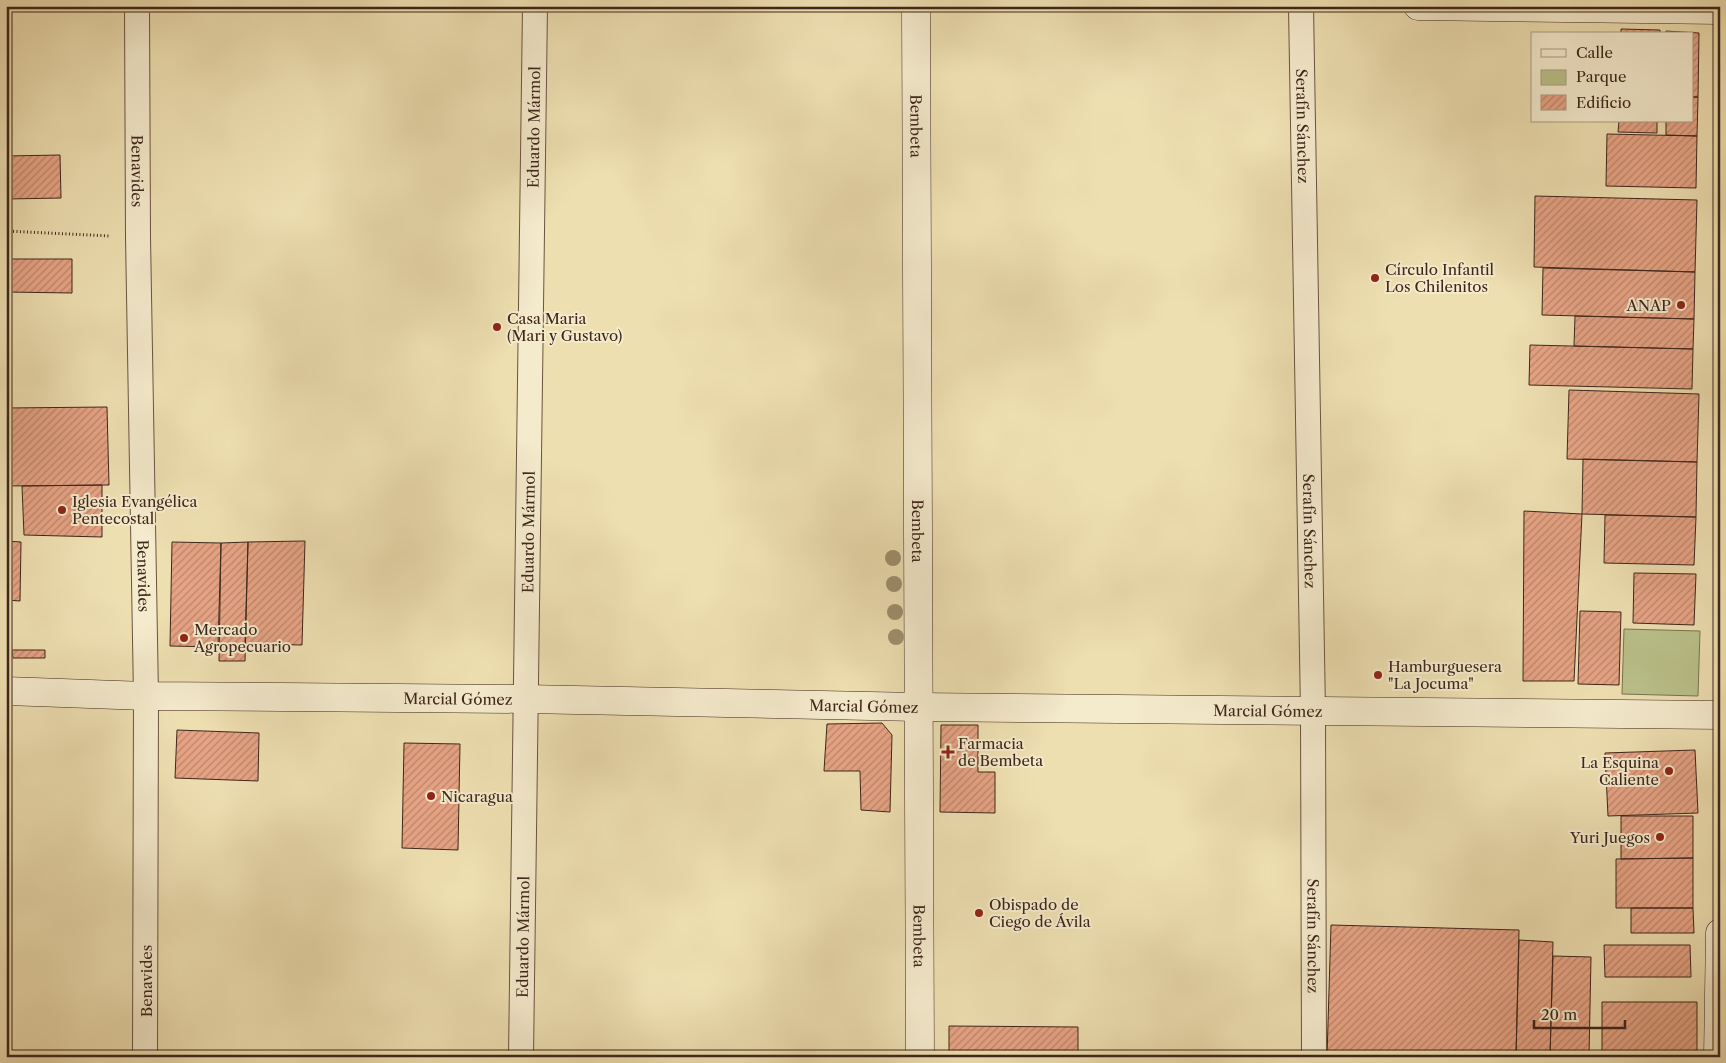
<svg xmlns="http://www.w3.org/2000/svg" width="1726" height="1063" viewBox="0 0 1726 1063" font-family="'Libre Caslon Text',serif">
  <defs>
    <pattern id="building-hatch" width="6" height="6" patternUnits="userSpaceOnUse" patternTransform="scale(1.25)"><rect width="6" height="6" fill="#e7a485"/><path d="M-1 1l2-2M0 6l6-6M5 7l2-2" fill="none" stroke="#bd856c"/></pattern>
  </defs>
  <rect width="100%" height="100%" fill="#eedfb1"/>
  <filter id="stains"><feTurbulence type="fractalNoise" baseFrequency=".004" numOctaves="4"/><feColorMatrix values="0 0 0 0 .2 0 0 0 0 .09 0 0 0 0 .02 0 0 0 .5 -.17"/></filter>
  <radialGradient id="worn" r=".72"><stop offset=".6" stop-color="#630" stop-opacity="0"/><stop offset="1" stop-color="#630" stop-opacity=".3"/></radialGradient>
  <!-- green -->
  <path fill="#bac18a" stroke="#7c7452" d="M1624,629l76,2 -2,65 -76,-2z"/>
  <!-- building -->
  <path fill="url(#building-hatch)" stroke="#3e261b" d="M1621,29l39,1v4h-39z
    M1666,31l33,2 -1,64h-6v-63h-26z
    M1692,97h6l-1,39 -31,-1v-14h26z
    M1619,121h38v12l-39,-1z
    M1607,134l90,2 -1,52 -90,-2z
    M60,155l1,43 -55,1v-43z
    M1535,196l162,4 -2,72 -161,-5z
    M6,259h66v34l-66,-1z
    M1543,268l152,4 -1,47 -152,-4z
    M1575,316l119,3 -1,30 -119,-3z
    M1530,345l163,4 -1,40 -163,-4z
    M1569,390l130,4 -2,68 -130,-3z
    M107,407l2,78 -103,1v-78z
    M1583,459l114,3 -1,55 -114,-3z
    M102,485v52l-78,-2 -2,-49z
    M1524,511l58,3 -8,167h-51z
    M1605,515l91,2 -2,48 -90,-2z
    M6,541l15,1 -1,59 -14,-1z
    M305,541l-3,104 -57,-1 3,-102z
    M172,542l49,1 -3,104 -48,-1z
    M248,542l-3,119h-26l2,-118z
    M1634,573l62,1 -2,51 -61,-2z
    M1580,611l41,1 -2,73 -41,-1z
    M12,650h33v8h-32z
    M882,723l10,12 -2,77 -29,-2 -1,-39h-36l3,-47z
    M941,725h37v47h17v41l-55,-1z
    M177,730l82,3 -1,48 -83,-3z
    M404,743l56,1 -2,106 -56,-2z
    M1695,750l3,63 -90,3 -3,-63z
    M1621,816h72v42l-72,1z
    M1693,858v50h-77v-49z
    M1631,908h62l1,25h-63z
    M1331,925l188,5 -3,127h-189z
    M1519,940l34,2 -3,115h-34z
    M1604,945h86l1,32h-86z
    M1553,956l38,1 -2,100h-39z
    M1602,1002h95v55h-95z
    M949,1026l129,1v30h-129z"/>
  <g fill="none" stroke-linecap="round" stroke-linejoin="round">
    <!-- street casing -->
    <g stroke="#6a5440" stroke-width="26">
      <g id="street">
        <path id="s1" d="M137,6l1,231 8,459 -1,361"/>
        <path id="s2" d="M1301,6l12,706 1,345"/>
        <path id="s3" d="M521,1057l14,-1051"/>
      </g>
    </g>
    <!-- secondary casing -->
    <g stroke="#3e261b" stroke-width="29">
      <g id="secondary">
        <path id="s4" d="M916,6l4,1051"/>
        <path d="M1418,6l302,4"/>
        <path id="s5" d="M6,691l140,5 379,3 393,8 802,8"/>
        <path d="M1718,1057l2,-124"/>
      </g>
    </g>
    <!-- path -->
    <path stroke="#3e261b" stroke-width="3" stroke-dasharray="1 2.5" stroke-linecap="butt" d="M6,231l104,5"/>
    <!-- street -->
    <use href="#street" stroke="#f4eacc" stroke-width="24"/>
    <!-- secondary -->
    <use href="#secondary" stroke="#f4eacc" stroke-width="28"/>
  </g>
  <!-- trees -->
  <g fill="#9e8f6e">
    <circle cx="893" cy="558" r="8"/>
    <circle cx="894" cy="584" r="8"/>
    <circle cx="895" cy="612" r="8"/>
    <circle cx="896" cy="637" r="8"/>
  </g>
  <!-- markers -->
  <g fill="#8f2418" stroke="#f4eacc" stroke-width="2">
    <circle cx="1375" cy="278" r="5"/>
    <circle cx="1681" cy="305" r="5"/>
    <circle cx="497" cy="327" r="5"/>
    <circle cx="62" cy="510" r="5"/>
    <circle cx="184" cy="638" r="5"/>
    <circle cx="1378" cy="675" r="5"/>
    <path d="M945.5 744.5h5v5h5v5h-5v5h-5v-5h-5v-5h5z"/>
    <circle cx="1669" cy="771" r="5"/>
    <circle cx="431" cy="796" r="5"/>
    <circle cx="1660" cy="837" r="5"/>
    <circle cx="979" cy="913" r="5"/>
  </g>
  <g text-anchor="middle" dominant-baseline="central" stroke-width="4" stroke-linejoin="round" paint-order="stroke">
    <!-- street labels -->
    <g font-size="15" fill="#3e261b" stroke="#f4eacc">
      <text stroke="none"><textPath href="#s3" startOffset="930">Eduardo Mármol</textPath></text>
      <text stroke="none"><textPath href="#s4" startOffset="120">Bembeta</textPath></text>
      <text stroke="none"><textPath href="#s2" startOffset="120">Serafín Sánchez</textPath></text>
      <text stroke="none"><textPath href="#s1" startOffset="165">Benavides</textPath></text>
      <text stroke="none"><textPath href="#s3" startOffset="525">Eduardo Mármol</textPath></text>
      <text stroke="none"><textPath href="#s2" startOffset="525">Serafín Sánchez</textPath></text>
      <text stroke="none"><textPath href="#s4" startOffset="525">Bembeta</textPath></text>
      <text stroke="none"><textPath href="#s1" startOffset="570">Benavides</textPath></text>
      <text stroke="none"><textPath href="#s5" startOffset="452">Marcial Gómez</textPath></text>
      <text stroke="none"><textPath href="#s5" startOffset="858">Marcial Gómez</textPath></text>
      <text stroke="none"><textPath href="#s5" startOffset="1262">Marcial Gómez</textPath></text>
      <text stroke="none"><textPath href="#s3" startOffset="120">Eduardo Mármol</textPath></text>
      <text stroke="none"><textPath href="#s4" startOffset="930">Bembeta</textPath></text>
      <text stroke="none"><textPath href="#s2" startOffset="930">Serafín Sánchez</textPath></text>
      <text transform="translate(146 981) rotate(-90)">Benavides</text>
    </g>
    <!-- poi labels -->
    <g font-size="15" fill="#3e261b" stroke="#f4eacc" text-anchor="start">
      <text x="1385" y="269">Círculo Infantil<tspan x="1385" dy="17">Los Chilenitos</tspan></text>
      <text x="1671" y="305" text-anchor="end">ANAP</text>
      <text x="507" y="318">Casa Maria<tspan x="507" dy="17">(Mari y Gustavo)</tspan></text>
      <text x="72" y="501">Iglesia Evangélica<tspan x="72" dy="17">Pentecostal</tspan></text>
      <text x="194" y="629">Mercado<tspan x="194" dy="17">Agropecuario</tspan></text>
      <text x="1388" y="666">Hamburguesera<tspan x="1388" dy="17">"La Jocuma"</tspan></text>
      <text x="958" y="743">Farmacia<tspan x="958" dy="17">de Bembeta</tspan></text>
      <text x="1659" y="762" text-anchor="end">La Esquina<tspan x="1659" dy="17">Caliente</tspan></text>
      <text x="441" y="796">Nicaragua</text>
      <text x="1650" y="837" text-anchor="end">Yuri Juegos</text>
      <text x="989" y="904">Obispado de<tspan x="989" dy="17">Ciego de Ávila</tspan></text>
    </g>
  </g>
  <!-- margin -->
  <rect width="1726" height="1063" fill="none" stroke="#eedfb1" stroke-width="25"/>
  <rect x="8" y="8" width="1711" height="1048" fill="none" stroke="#3e261b" stroke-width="2.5"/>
  <rect x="12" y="12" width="1701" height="1038" fill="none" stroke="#3e261b"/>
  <!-- legend -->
  <rect x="1531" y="32" width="162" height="90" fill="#f4eacc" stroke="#ab9c85"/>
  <rect x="1541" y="49" width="25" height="8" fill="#f4eacc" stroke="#ab9c85"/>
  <text x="1576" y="58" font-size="15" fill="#3e261b">Calle</text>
  <rect x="1541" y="70" width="25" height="15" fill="#bac18a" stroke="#ab9c85"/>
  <text x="1576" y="82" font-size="15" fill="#3e261b">Parque</text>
  <rect x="1541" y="95" width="25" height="15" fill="url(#building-hatch)" stroke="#ab9c85"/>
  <text x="1576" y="108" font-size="15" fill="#3e261b">Edificio</text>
  <!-- scale -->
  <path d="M1534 1020v8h91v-8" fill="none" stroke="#3e261b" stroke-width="2.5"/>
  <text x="1541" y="1020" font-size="15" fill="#3e261b" stroke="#f4eacc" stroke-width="4" paint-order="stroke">20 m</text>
  <rect width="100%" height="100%" filter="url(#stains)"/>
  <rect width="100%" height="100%" fill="url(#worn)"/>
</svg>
